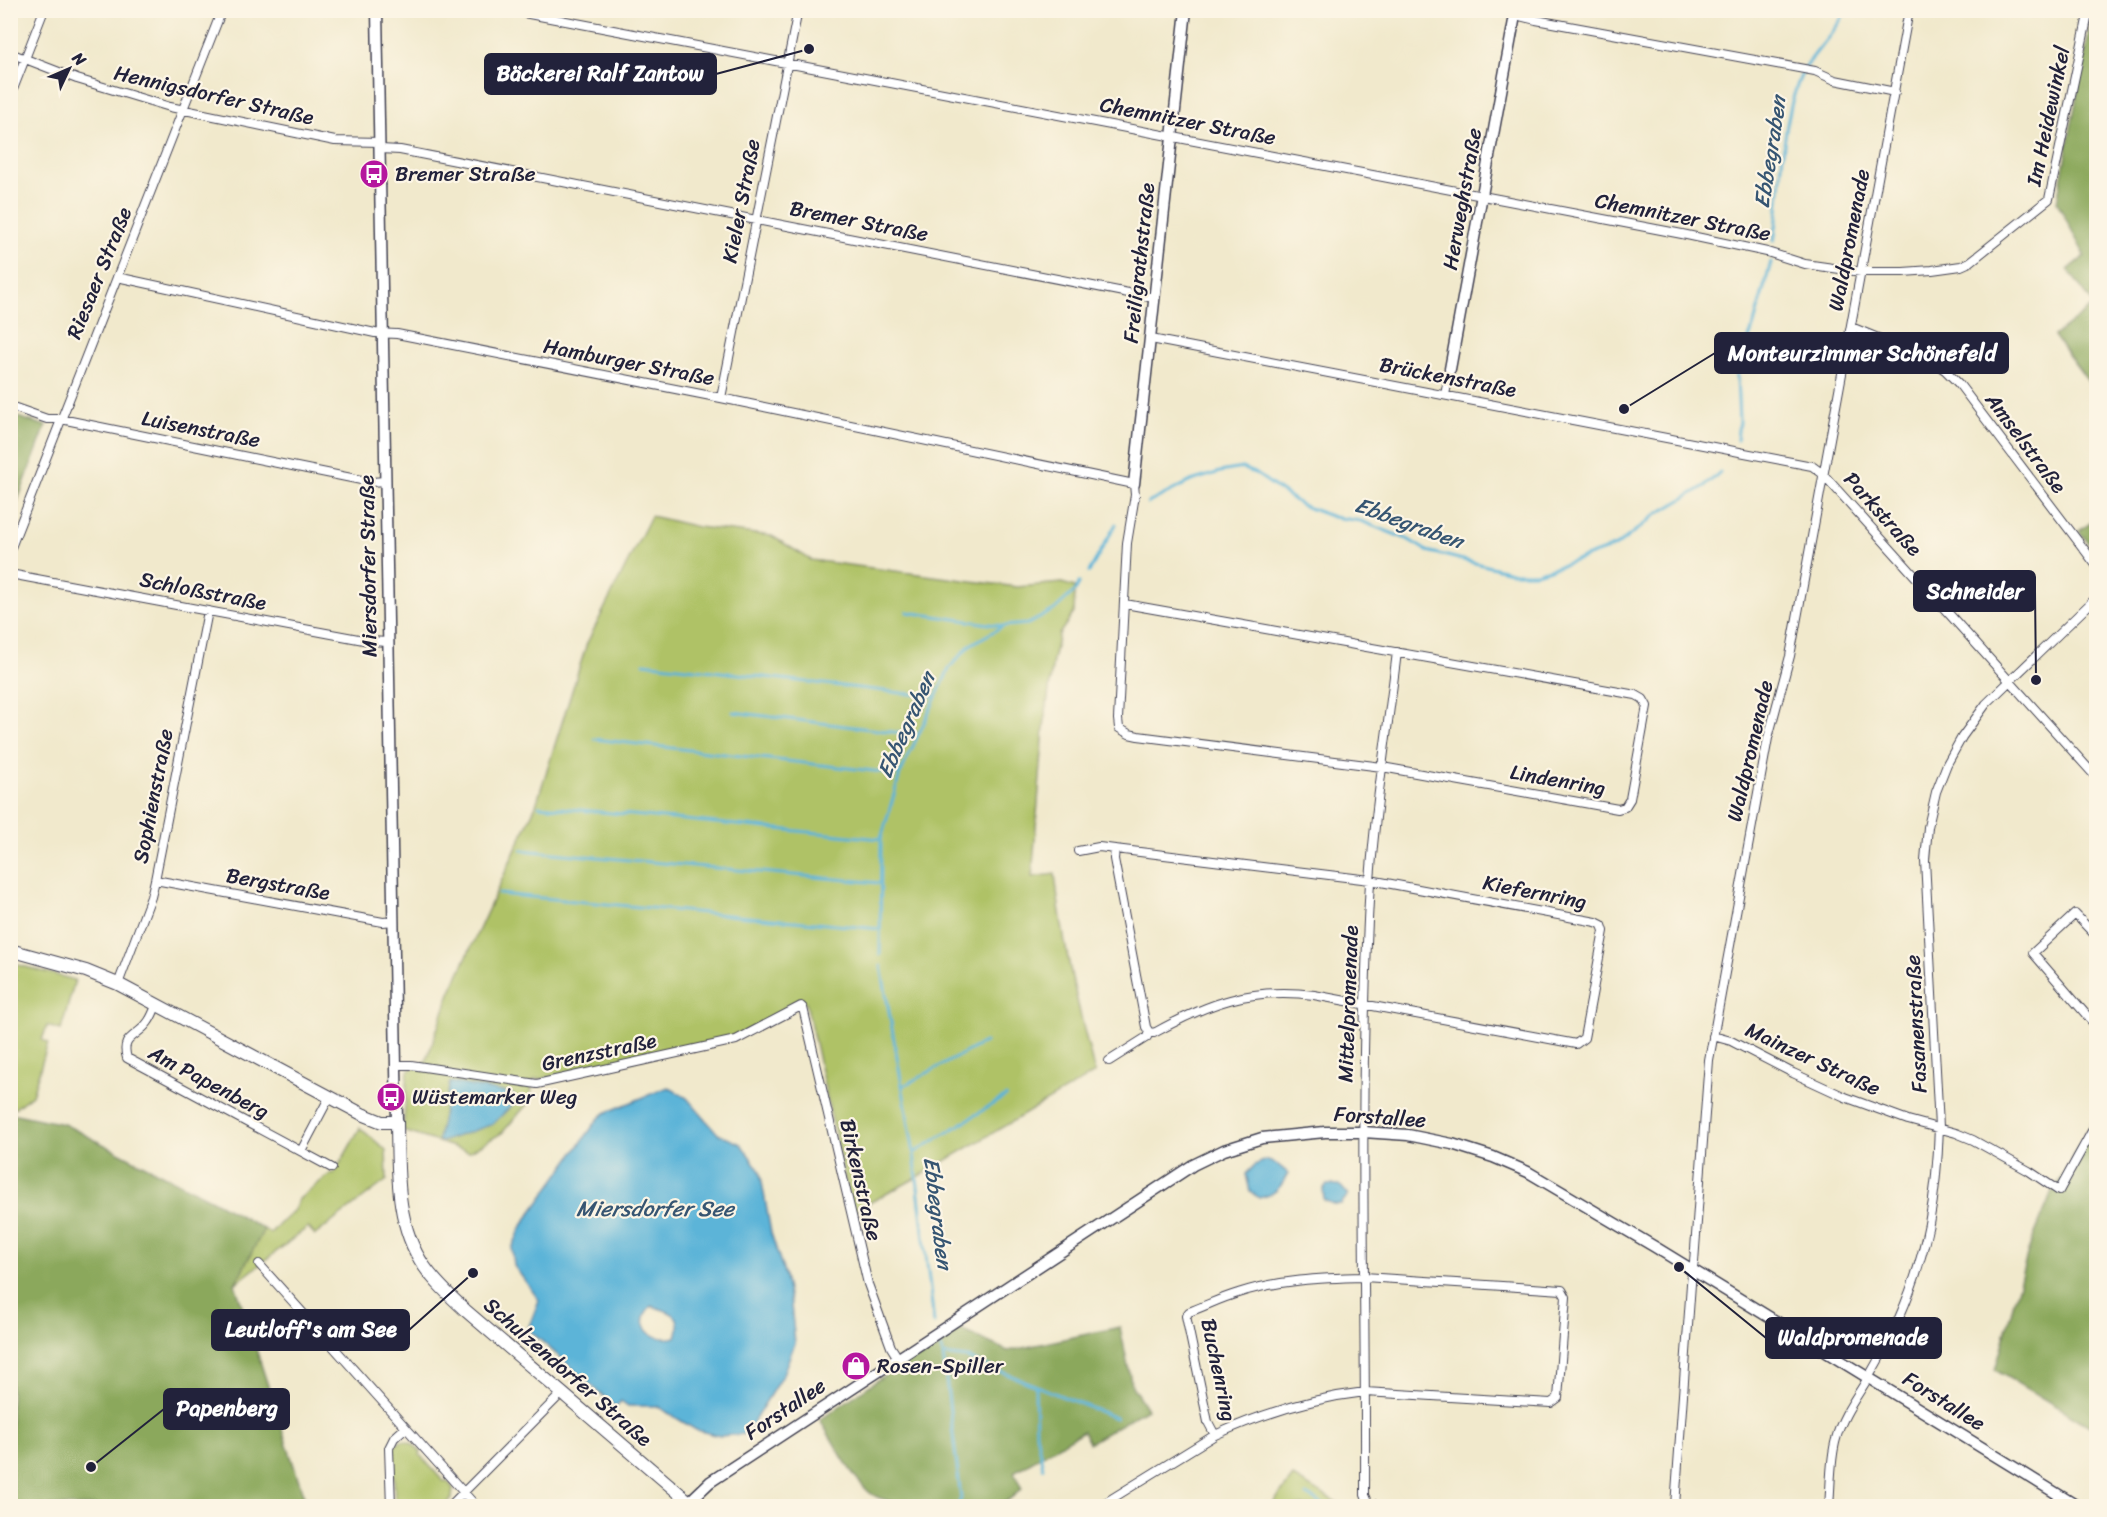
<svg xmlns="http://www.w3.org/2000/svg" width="2107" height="1517" viewBox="0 0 2107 1517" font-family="Sriracha,sans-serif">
  <rect width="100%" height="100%" fill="#fcf5e5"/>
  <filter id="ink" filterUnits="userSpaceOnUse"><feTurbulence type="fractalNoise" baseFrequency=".0167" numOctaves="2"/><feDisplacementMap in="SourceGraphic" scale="12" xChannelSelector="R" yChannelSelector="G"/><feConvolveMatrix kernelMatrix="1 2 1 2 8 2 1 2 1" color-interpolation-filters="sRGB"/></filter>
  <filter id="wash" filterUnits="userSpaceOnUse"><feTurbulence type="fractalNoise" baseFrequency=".008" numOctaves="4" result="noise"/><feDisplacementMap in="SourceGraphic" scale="24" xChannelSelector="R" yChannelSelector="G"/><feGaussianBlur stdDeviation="1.35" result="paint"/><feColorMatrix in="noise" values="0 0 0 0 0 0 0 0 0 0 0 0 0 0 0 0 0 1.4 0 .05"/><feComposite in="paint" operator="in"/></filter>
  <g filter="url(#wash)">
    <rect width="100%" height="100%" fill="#f1e9cc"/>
    <!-- green -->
    <path fill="#afc266" stroke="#687250" stroke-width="1.5" d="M651,516l47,11 74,9 39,24 206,27 45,-4 13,4 -1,26 -15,21 -6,26 -9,67 -12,150 23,-3c7,68 23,133 40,199l-177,104 -66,35 -46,-210 -11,3 -59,32 -175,39 -28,4 -3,21 -28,32 -33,19 -66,-21 5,-60 18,-10 24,-68 86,-188 51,-162z
      M11,963l64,17 -14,50 -14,-4 -5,14 6,3 -16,52 -21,16z
      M360,1128l26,22 1,30 -72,55 -7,-8 -73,57 29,-55 6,4 24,-23 5,-11 32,-26 3,1z
      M401,1441c9,-1 14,5 20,11l-1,3 23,26h4l6,7 -1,10 -8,8h-49l-2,-55 2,-5z
      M1293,1477l50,29h-72z"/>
    <!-- forest -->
    <path fill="#8ba85b" stroke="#56654b" stroke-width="1.5" d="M2093,11h3v381l-42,-56 40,-31 -26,-35 17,-14 -28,-54z
      M11,415l35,11 -35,92 -1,-103z
      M2096,519v34l-17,-22z
      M11,1113l53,11 150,77 50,28 -29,55 72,222h-296z
      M2096,1115v315l-101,-60 34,-122 22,-53z
      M954,1327l54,24 112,-24 12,59 15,23 -58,34 -6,-12 -69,41 8,17c-7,5 -17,16 -26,17 -24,4 -110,2 -127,-14 -19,-17 -35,-50 -49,-72z"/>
    <!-- water -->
    <path fill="#5bb4d8" stroke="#3e6b8a" stroke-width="1.5" fill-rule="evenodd" d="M450,1082l59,11 5,2 1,7 -22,22 -52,18 -3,-2z
      M668,1087l19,11 31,36 23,10 19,27 11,62 14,43 6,29 4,38 -12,31 -37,60 -26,2 -24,-6 -39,-24h-29l-7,-5 -5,6 -88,-78 11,-29 -25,-34 -2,-18 11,-24 75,-105 7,-6zM651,1306c19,6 33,7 25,31 -24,6 -44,-12 -25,-31z
      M1266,1160l12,5 10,8c-7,15 -13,22 -29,25l-9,-7 -4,-17 9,-9z
      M1327,1185h13l8,10 -7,9h-8l-9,-4 -1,-11z"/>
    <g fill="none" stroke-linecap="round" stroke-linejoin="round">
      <!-- stream -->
      <path stroke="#5bb4d8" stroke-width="3" d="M1774,241c9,-52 5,-108 24,-158 10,-28 36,-46 48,-73
        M1737,440l2,-19 -2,-47 17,-50 17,-62
        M1148,503l43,-22 29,-9 22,-4 13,5 46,32 32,12 28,4 48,19 18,11 88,22h21l27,-8 53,-19 41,-32 48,-28 15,-14
        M1089,572l27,-48
        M907,612l96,14
        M644,663l292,34
        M733,712l185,23
        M594,739l306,35
        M539,806l342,33
        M521,850l359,33
        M499,894l381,35
        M880,955l1,-116 19,-65 50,-107 20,-22 33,-19 25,-2 26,-14 22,-20 3,-7
        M881,966l33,187 20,170
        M903,1086l82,-44
        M914,1153l92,-57
        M940,1345l3,10 18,143 -3,8
        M943,1355l24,3 149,60
        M1035,1385l1,48 7,35
        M1306,1495l20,11"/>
    </g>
  </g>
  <g filter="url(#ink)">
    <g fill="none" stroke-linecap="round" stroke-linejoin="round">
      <!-- minor casing -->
      <g stroke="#414051" stroke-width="10">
        <path id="minor" d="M508,10l1174,224 85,18 38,12 56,8h42l29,-2 29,-4 9,-4 79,-63 40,-189
          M1495,10l41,10 279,51 20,9 60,12
          M10,53l67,26 93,28 165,34 45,1
          M10,97l34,-87
          M380,149l20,1 754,148
          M117,277l258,56 22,1 324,64 413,86 1,11 -8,48 -9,176 1,9 10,6 9,2 244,31 236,42 7,-2 5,-8 17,-93 -4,-7 -7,-4 -511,-91
          M1851,327l76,31 18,12 14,14 137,181
          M1151,339l661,127 11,8 273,303
          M1445,395l5,-26
          M721,398l77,-388
          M10,406l37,13h14l310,63 15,-1
          M10,550l212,-540
          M10,574l359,67 20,1
          M1115,849l255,31 226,42 6,3 2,6 -20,107 -8,6 -262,-49c-63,-8 -106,8 -160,38l-5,-1 -3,-5 -32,-168z
          M1078,851l21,-4 16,2
          M155,880l228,42 11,-1
          M2096,936l-21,-22 -42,39 63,73
          M118,984l33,-87 4,-17 53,-269
          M157,1004c-3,6 -5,13 -9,18 -10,15 -28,14 -21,36l205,110
          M1713,1036l18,5 62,32 52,24 63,23 48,13 17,7 56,31 30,20 37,-67
          M1109,1061l38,-24 2,-5
          M396,1065h15l126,19 199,-44 65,-34 2,2 65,276 23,63 7,11
          M301,1151l29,-55
          M259,1264l217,242
          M1364,1277l198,13 4,7 -8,101 -7,5 -186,-11c-53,6 -101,21 -150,43l-7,-13 -22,-106 3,-4c16,-6 32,-14 49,-19 40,-13 83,-15 126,-16z
          M391,1506l-2,-58 5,-10 11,-10
          M450,1506l112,-113
          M1100,1506l115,-71
          M1378,1506l-10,-4 -3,-7c1,-205 -7,-409 5,-613 5,-77 18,-154 27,-230
          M1675,1506l17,-236 2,-8 15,-202 59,-322 22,-82 119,-646
          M1829,1506c2,-22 1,-46 7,-67 6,-23 20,-41 32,-61 11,-19 23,-39 31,-60 28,-63 38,-122 40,-191l-14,-267 3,-33 8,-35 11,-28 15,-27 24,-33 110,-106"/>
      </g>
      <!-- tertiary casing -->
      <g stroke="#414051" stroke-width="13">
        <path id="tertiary" d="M377,10l20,1112
          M1450,369l66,-359
          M1134,484l52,-474
          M689,1502l21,-20 483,-317 31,-15 38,-12 63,-6h38l45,3 44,9 41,13 35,15 127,75 422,259"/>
      </g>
      <!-- secondary casing -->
      <g stroke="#414051" stroke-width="14">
        <path id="secondary" d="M10,950l76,21 32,13 244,130 20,8h15c1,48 -2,102 27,144 11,16 26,30 41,44l229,196"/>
      </g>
      <!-- minor -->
      <use href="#minor" stroke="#fff" stroke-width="8"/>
      <!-- tertiary -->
      <use href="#tertiary" stroke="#fff" stroke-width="10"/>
      <!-- secondary -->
      <use href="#secondary" stroke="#fff" stroke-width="12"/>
    </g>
  </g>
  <!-- icons -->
  <defs>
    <g id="bus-disc" transform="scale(1.5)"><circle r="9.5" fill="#b5179e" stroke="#fcf5e5"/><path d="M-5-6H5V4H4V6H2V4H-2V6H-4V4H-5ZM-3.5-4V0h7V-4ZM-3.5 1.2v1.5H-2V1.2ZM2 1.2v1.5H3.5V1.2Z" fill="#fff"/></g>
    <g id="shop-disc" transform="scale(1.5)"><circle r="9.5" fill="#b5179e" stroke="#fcf5e5"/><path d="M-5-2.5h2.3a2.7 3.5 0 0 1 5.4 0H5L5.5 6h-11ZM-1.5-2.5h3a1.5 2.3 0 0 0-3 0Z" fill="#fff"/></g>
  </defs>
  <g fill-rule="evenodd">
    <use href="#bus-disc" x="374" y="174"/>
    <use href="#bus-disc" x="391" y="1097"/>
    <use href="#shop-disc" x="856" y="1366"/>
  </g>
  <g text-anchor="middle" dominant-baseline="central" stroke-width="4.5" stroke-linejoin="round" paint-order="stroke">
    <!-- street labels -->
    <g font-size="21" fill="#22223b" stroke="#fcf5e5">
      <text transform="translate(214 95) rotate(13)">Hennigsdorfer Straße</text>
      <text transform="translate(2048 116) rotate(-78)">Im Heidewinkel</text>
      <text transform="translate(1188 121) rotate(11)">Chemnitzer Straße</text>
      <text transform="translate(1462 199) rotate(-80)">Herweghstraße</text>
      <text transform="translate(741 201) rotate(-79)">Kieler Straße</text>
      <text transform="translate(1683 217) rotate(11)">Chemnitzer Straße</text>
      <text transform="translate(859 221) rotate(11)">Bremer Straße</text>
      <text transform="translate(1849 240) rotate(-79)">Waldpromenade</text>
      <text transform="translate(1139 263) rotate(-84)">Freiligrathstraße</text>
      <text transform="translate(99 273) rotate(-68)">Riesaer Straße</text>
      <text transform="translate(629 362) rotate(11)">Hamburger Straße</text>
      <text transform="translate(1448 377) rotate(11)">Brückenstraße</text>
      <text transform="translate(201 429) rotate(11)">Luisenstraße</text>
      <text transform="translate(2026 443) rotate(53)">Amselstraße</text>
      <text transform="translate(1883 514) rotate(48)">Parkstraße</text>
      <text transform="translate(368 566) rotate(-91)">Miersdorfer Straße</text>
      <text transform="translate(203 591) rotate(11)">Schloßstraße</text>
      <text transform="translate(1750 751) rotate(-77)">Waldpromenade</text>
      <text transform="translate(1558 780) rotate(10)">Lindenring</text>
      <text transform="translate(153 796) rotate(-79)">Sophienstraße</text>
      <text transform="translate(278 884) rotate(10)">Bergstraße</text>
      <text transform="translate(1535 892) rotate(11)">Kiefernring</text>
      <text transform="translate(1348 1004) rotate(-88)">Mittelpromenade</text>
      <text transform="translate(1916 1024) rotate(-93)">Fasanenstraße</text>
      <text transform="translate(599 1052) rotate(-12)">Grenzstraße</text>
      <text transform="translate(1813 1059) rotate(25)">Mainzer Straße</text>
      <text transform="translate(209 1082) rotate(28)">Am Papenberg</text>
      <text transform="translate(1380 1117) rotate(4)">Forstallee</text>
      <text transform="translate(861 1180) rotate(77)">Birkenstraße</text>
      <text transform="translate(1219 1370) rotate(78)">Buchenring</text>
      <text transform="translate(568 1372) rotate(41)">Schulzendorfer Straße</text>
      <text transform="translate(1944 1401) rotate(32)">Forstallee</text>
      <text transform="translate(785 1409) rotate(-34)">Forstallee</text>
    </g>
    <!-- poi labels -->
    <g font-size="21" fill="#22223b" stroke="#fcf5e5" text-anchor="start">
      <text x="395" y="174">Bremer Straße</text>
      <text x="412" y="1097">Wüstemarker Weg</text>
      <text x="877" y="1366">Rosen-Spiller</text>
    </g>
    <!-- water labels -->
    <g font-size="22" font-style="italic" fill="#365572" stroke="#fcf5e5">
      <text transform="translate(1770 152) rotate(-81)">Ebbegraben</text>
      <text transform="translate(1409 523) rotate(20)">Ebbegraben</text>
      <text transform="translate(906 725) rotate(-66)">Ebbegraben</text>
      <text x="655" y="1208">Miersdorfer See</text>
      <text transform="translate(938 1213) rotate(83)">Ebbegraben</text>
    </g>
  </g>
  <!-- callouts -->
  <path fill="none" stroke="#22223b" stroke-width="2" d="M809 49L716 74M1624 409L1715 353M2036 680L2035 591M473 1273L409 1330M1679 1267L1766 1338M91 1467L164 1409"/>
  <g fill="#22223b" stroke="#fcf5e5" stroke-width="2">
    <circle cx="809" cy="49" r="6"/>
    <circle cx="1624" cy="409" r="6"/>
    <circle cx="2036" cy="680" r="6"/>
    <circle cx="473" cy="1273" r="6"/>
    <circle cx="1679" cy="1267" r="6"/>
    <circle cx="91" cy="1467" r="6"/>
  </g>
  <g fill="#22223b" stroke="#22223b" stroke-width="2">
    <rect x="485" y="54" width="231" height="40" rx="6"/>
    <rect x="1715" y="333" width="293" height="40" rx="6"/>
    <rect x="1914" y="571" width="121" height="40" rx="6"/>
    <rect x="212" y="1310" width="197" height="40" rx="6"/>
    <rect x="1766" y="1318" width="175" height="40" rx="6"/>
    <rect x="164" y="1389" width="125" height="40" rx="6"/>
  </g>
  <g font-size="22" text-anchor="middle" font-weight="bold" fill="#fff">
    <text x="600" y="81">Bäckerei Ralf Zantow</text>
    <text x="1862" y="361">Monteurzimmer Schönefeld</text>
    <text x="1975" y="599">Schneider</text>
    <text x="311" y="1337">Leutloff's am See</text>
    <text x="1853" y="1345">Waldpromenade</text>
    <text x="227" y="1416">Papenberg</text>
  </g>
  <!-- margin -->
  <rect width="2107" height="1517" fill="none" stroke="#fcf5e5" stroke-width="36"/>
  <!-- north arrow -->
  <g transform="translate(69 69) rotate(46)" stroke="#fcf5e5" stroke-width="4.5" paint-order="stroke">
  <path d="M0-4.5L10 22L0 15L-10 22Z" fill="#22223b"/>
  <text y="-9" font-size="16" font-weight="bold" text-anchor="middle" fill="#22223b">N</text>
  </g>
</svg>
